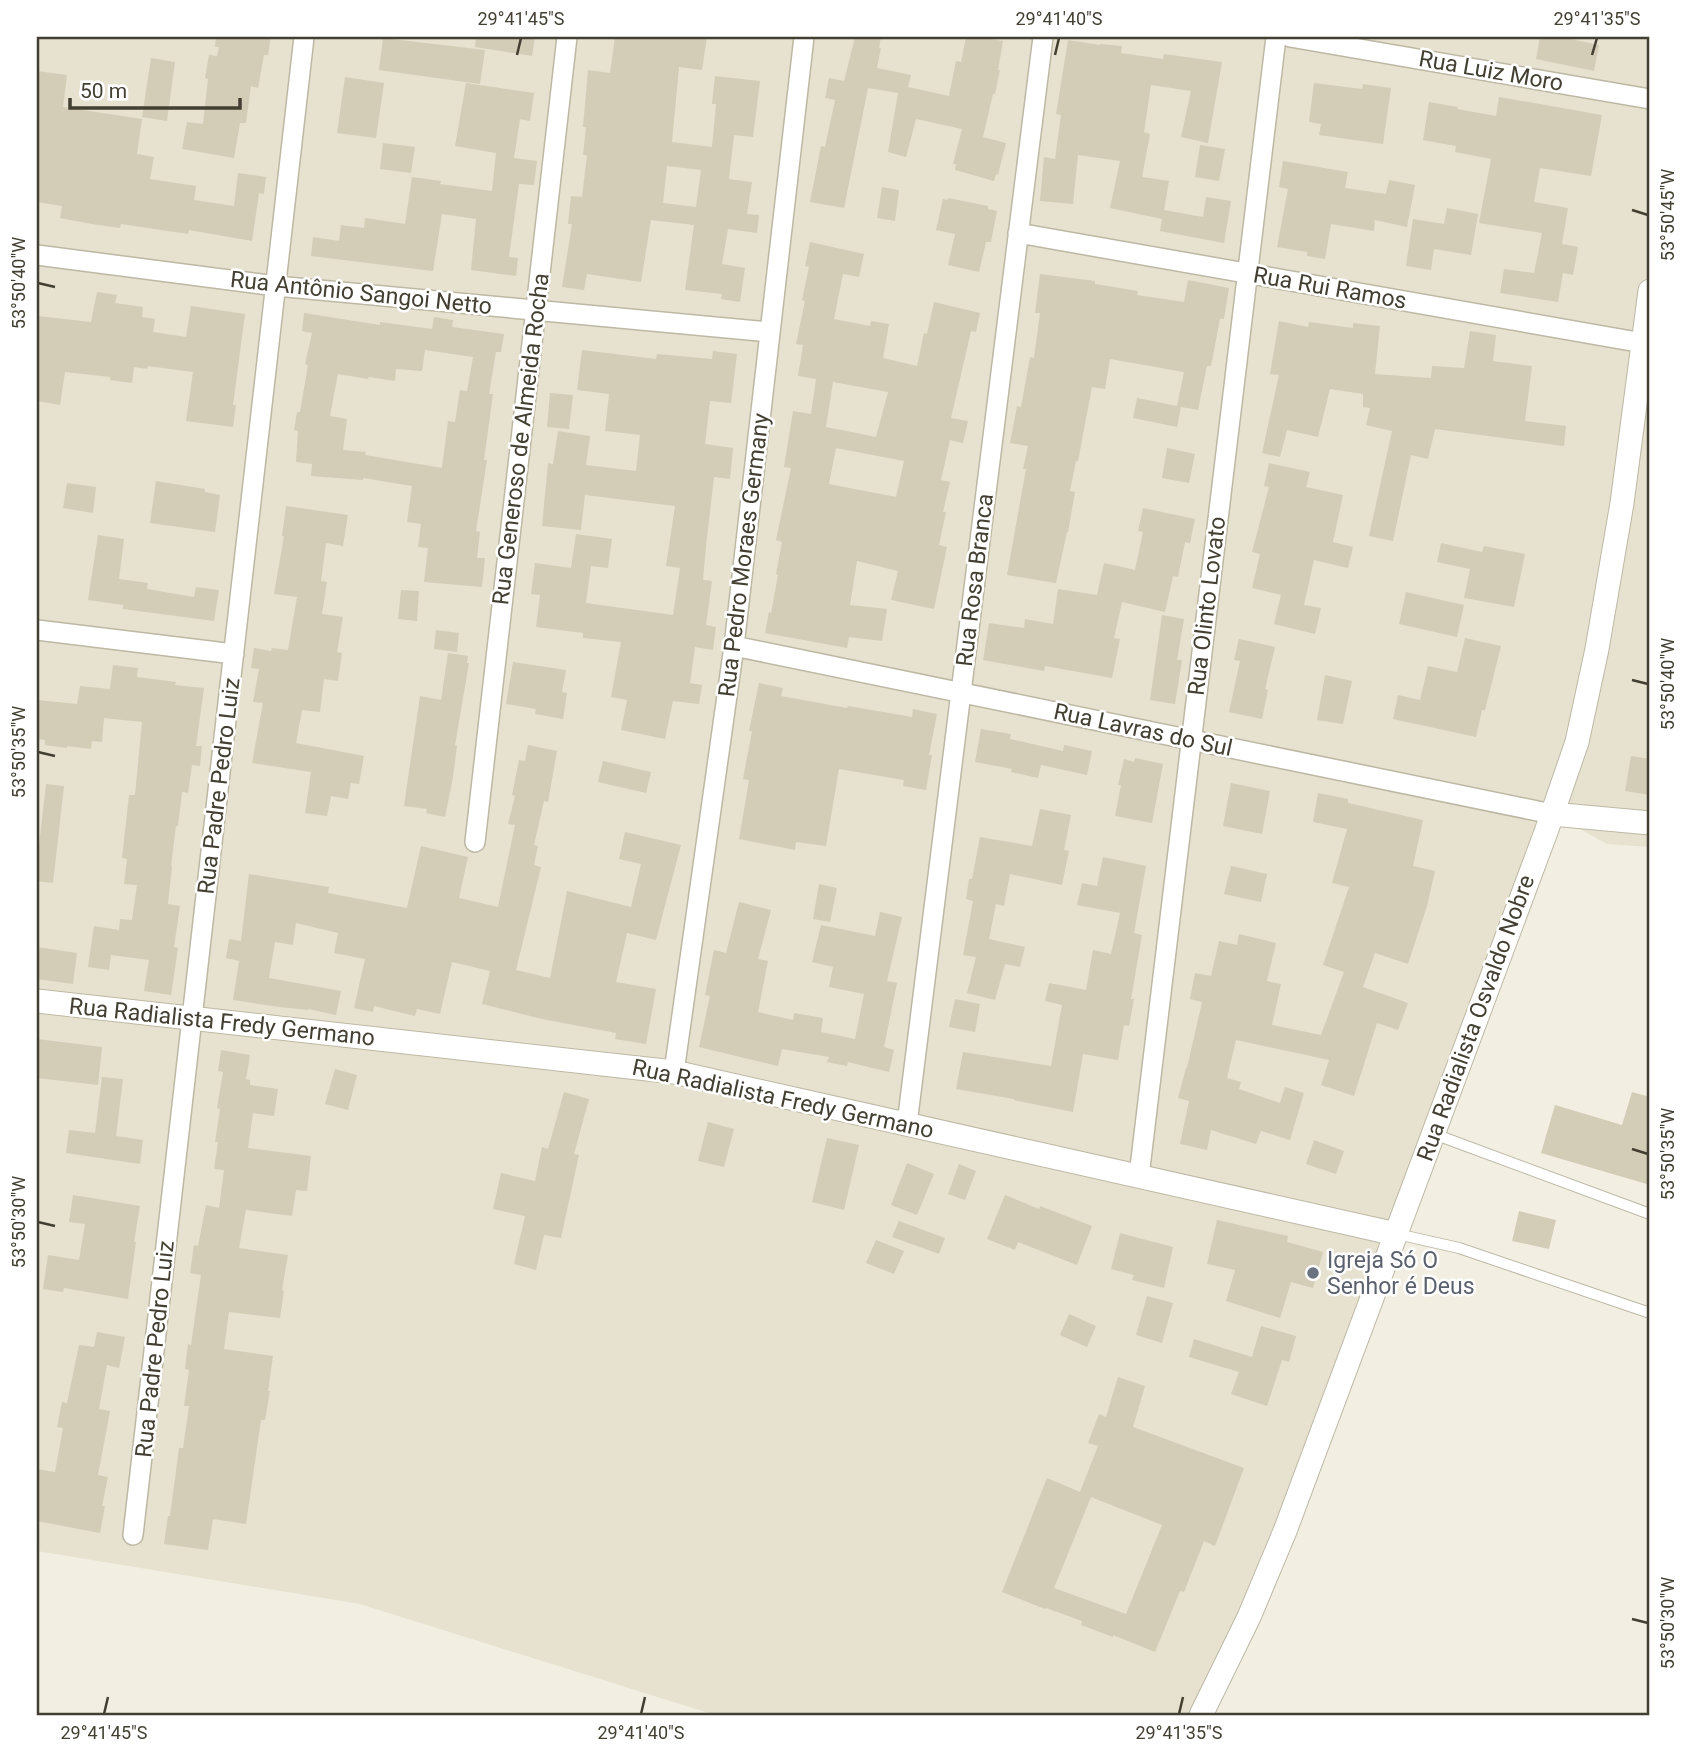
<svg xmlns="http://www.w3.org/2000/svg" width="1687" height="1752" viewBox="0 0 1687 1752" font-family="Roboto,sans-serif">
  <rect width="100%" height="100%" fill="#f2efe2"/>
  <!-- residential -->
  <path fill="#e6e2cf" d="M37,37h1613v810l-43,-3 -54,-30 -352,901h-486l-355,-111 -323,-53z"/>
  <!-- building -->
  <path fill="#d3ccb7" fill-rule="evenodd" d="M216,37h55l-3,18h-4l-6,33 -7,-2 -5,37h-6l-6,35 -52,-9 5,-27 16,2 5,-45 -3,-1 4,-23 8,1 2,-9h-4z
    M476,37h59l-3,19 -57,-9z
    M615,37h92l-5,33 -23,-3 -7,75 40,5 4,-43h-4l3,-28 45,5 -7,56 -19,-2 -5,44 23,3 -5,32 12,1 -2,18 -29,-4 -6,35 23,4 -5,34 -19,-3 1,-5 -37,-4 9,-65 -43,-5 -10,62 -54,-8 -3,16 -22,-3 10,-63h-4l3,-28 11,1 5,-42h-4l3,-28h-3l5,-57 22,3zM667,166l34,4 -5,37 -33,-4z
    M855,37h26l-2,11h2l-4,20 34,7 -3,12 41,9 7,-35 5,1 5,-25h12l25,4 -5,29h2l-5,24h-2l-10,43 23,6 -8,32 -2,-1 -2,7 -39,-11 1,-6h-3l9,-35 -46,-10 -10,38 -18,-5 10,-59 -30,-5 -24,120 -34,-6 11,-56 4,1 10,-47 -10,-2 4,-20 15,3z
    M1540,37h21l38,8 -5,26 -58,-12z
    M383,38l102,12 -5,34 -101,-14z
    M1068,40l32,5v-1l22,2 -1,7 42,6 1,-5 58,8 -14,81 -27,-6 10,-46 -40,-6 -7,47 6,2 -8,43 27,4 -5,29 39,7 3,-20 25,4 -7,42 -64,-12 2,-12 -52,-11 10,-47 -42,-6 -5,49 -33,-3 4,-44 11,2 6,-44 -5,-1z
    M151,58l24,4 -8,59 -25,-4z
    M37,71l30,4 -4,32 79,12 -5,35 17,3 -4,22 46,7 -2,14 40,6 4,-33 28,4 -2,17 -5,-1 -7,48 -63,-11 -1,4 -67,-10 -1,4 -28,-4 -32,-6 2,-12 -25,-4z
    M345,77l39,6 -8,55 -39,-5z
    M466,83l68,10 -4,28 -10,-2 -6,39 23,3 -3,24 -15,-1 -10,73 9,1 -2,18 -45,-6 5,-51 -34,-5 -9,57 -122,-15 2,-19 26,4 2,-16 23,3 1,-10 40,6 7,-47 29,4 -1,3 52,7 4,-38 -41,-7z
    M1314,83l48,6 1,-5 28,4 -8,56 -64,-9 2,-11 -12,-2z
    M1499,97l103,18 -11,61 -51,-8 -6,34 34,6 -6,36 16,3 -5,28 -10,-2 -5,29 -58,-9 4,-24 30,4 8,-40 -63,-10 12,-64 -36,-7 1,-6 -33,-6 6,-38 29,5 -1,2 39,7z
    M383,143l32,4 -4,26 -31,-4z
    M1200,145l25,4 -6,32 -24,-4z
    M1283,161l65,11 -3,16 41,6 3,-14 26,5 -8,42 -32,-7 -1,11 -43,-7 -6,35 -18,-3v-4l-30,-5 11,-58 -9,-2z
    M882,187l17,3 -4,31 -18,-3z
    M948,198l40,8v3l9,2 -6,31h-5l-7,30 -31,-7 7,-31 -19,-4 7,-31 5,1z
    M1447,208l31,6 -7,41 -37,-6 -3,21 -25,-4 7,-47 31,5z
    M810,242l54,12 -5,23 -16,-3 -9,45 36,7 1,-5 18,3 -6,34 34,8 7,-33 3,1 7,-32 46,11 -4,19 -5,-1 -20,87 17,3 -5,22 -13,-3 -9,40 9,2 -7,30h3l-7,33 8,2 -13,62 -43,-9 7,-29 -41,-10 -7,44 37,4 -5,32 -33,-4 -2,11 -82,-15 4,-21 2,1 7,-38 -2,-1 6,-32 -6,-2 15,-72 -7,-1 9,-56 18,3 5,-35 -18,-3 5,-31 -7,-1 9,-43 -3,-1 7,-33 -4,-1zM833,382l55,10 -12,45 -50,-10zM836,448l68,13 -8,36 -67,-13z
    M1040,274l55,7v3l43,7 -1,4 47,7 4,-22 41,8 -5,31h-4l-9,47h-4l-9,44 -17,-3 -4,20 -44,-9 4,-20 40,8 7,-34 -74,-13 -5,30 -13,-2 -14,74h-2l-6,30 5,1 -7,40h-1l-11,51 -49,-8 19,-106h-3l5,-23 -18,-3 7,-37 4,1 9,-50 4,1 6,-45h-5z
    M97,292l20,3 -2,8 28,4 -1,10 13,2 -2,13 33,5 5,-31 54,8 -12,91h3l-3,22 -47,-6 7,-49 -45,-6 -1,3 -13,-2 -2,16 -22,-3v-3l-45,-5 -5,33 -23,-4v-85l54,6z
    M304,313l76,12v-3l52,7 2,-12 19,3 -1,7 52,7 -3,18h-5l-7,42h4l-9,66h3l-11,71 4,1 -3,26h8l-3,29 -58,-5 4,-34 -10,-1 3,-23 -14,-2 5,-36 -49,-8v2l-52,-4 1,-12 -16,-2 2,-31 -4,-1 3,-18h3l8,-47 -3,-1 7,-31 -10,-2zM425,350l48,7 -6,34 -7,-1 -5,32 -7,-1 -6,47 -77,-13 1,-3 -23,-2 4,-31 -17,-3 8,-42 30,5 1,-2 26,4 1,-12 26,2z
    M1279,321l29,6 1,-5 44,6v-5l27,3 -5,48 56,4 1,-12 32,2 6,-37 26,4 -3,26 39,5 -7,55 41,5 -2,20 -129,-17 -7,30 -17,-4 -18,86 -24,-5 23,-105 -26,-6 4,-17 -7,-1v-13l-33,-5 -12,48 -31,-7 -7,27 -18,-4 17,-78 -9,-1z
    M582,350l74,9 1,-5 55,5 1,-8 24,3 -6,49 -21,-2 -5,43 28,4 -3,31 -16,-2 -8,69 -3,34 9,1 -6,44 10,2 -3,23 -18,-3 -5,36 12,2 -3,19 -26,-3 -8,38 -44,-9 6,-30 -16,-3 10,-55 -38,-4v-5l-47,-6 4,-32 -9,-1 4,-31 36,5 5,-34 36,5 -4,29 -17,-2 -5,37 87,12 7,-47 -14,-2 9,-60 -90,-11 -4,35 -39,-4 6,-63 5,1 5,-33 32,5 -4,29 50,6 4,-36 -35,-4 4,-37 -32,-4z
    M550,393l23,2 -4,34 -22,-2z
    M1167,448l28,6 -6,29 -27,-5z
    M1269,463l41,9 -4,15 37,8 -10,47 20,5 -5,21 -34,-8 -10,45 17,3 -6,26 -41,-10 7,-29 -29,-7 8,-34 -8,-2 17,-65 -5,-1z
    M156,481l49,8v3l15,3 -5,37 -65,-9z
    M67,483l29,4 -3,26 -30,-5z
    M286,506l62,9 -5,31 -17,-3 -5,38 6,1 -5,32 21,3 -6,35 5,1 -4,28 -14,-2 -4,33 -18,-2 -6,33 68,13 -5,28 -8,-1 -3,16 -17,-3 -4,20 -22,-3 6,-41 -59,-9 11,-60 -10,-1 6,-33 -8,-1 3,-20 17,3 1,-3 16,2 9,-53 -23,-3 10,-58h-2z
    M1143,508l52,11 -5,24 -5,-1 -7,35 -5,-1 -8,36 -43,-10 -8,36 6,1 -8,39 -67,-12 -1,5 -61,-11 6,-37 35,5 1,-9 28,5 5,-35 39,6 7,-32 31,7 8,-38 -5,-1z
    M98,535l26,4 -5,40 29,4 -1,6 47,8 2,-10 23,3 -5,31 -91,-12v-4l-35,-5z
    M1441,543l41,9 2,-6 41,8 -11,53 -50,-9 6,-29 -33,-7z
    M401,590l18,1 -2,30 -19,-2z
    M1406,592l58,13 -7,32 -58,-13z
    M1162,615l22,4 -7,41h5l-7,44 -25,-4z
    M436,630l23,3 -2,19 -23,-3z
    M1465,638l36,8 -16,64h-3l-6,27 -83,-18 5,-24 22,5 8,-34 29,6z
    M1239,639l36,8 -10,42 3,1 -6,29 -33,-7 11,-51 -6,-1z
    M448,653l20,3 -1,7h2l-14,82 2,1 -4,31 -8,40 -19,-4 1,-4 -23,-3 16,-110 21,4z
    M513,662l53,8 -4,22 5,1 -4,26 -28,-5 1,-5 -30,-5z
    M113,665l25,3 -1,9 39,5 -1,3 29,3 -8,58h6l-2,20 -8,-1 -4,28 -6,-1 -4,34h-2l-5,40h1l-4,38 12,2 -6,41 4,1 -7,47 -27,-4 5,-31 -38,-5 -2,15 -21,-3 6,-41 25,4 1,-11 12,1 5,-35 -13,-1 3,-25 -5,-1 7,-63h6l7,-73 -38,-4 -2,24 -10,-1 -1,8 -24,-3v2l-22,-3v-5l-8,-1v-39l40,4 3,-18 30,3z
    M1325,675l27,6 -9,43 -26,-4z
    M759,683l24,5 -2,8 66,12 1,-2 64,11 1,-8 24,5 -8,41h3l-6,35 -23,-4 1,-6 -65,-11 -13,77 -30,-4 -1,8 -56,-11 10,-59 -6,-1 9,-48h-3z
    M981,729l30,5 -1,5 53,12 1,-6 28,6 -5,24 -46,-10 -3,13 -27,-6 1,-3 -37,-7z
    M528,745l29,6 -9,51 -4,-1 -10,44 4,1 -4,19 7,2 -25,103 34,8 17,-87 64,16 10,-43 -22,-5 6,-27 56,13 -25,95 -29,-7 -11,49 40,7 -10,55 -31,-5 1,-6 -74,-14 -60,-15 8,-33 -38,-9 -12,52 -23,-5 -2,7 -41,-10 -1,6 -19,-4 11,-49 -31,-6 4,-20 -42,-10 -3,22 -18,-3 -6,36 72,13 -5,24 -28,-6v1l-29,-3 -46,-7 6,-39 -13,-3 3,-19 12,2 8,-67 80,13 -1,6 79,15 14,-62 47,11 -9,41 39,9 17,-82 -7,-1 7,-28 -3,-1 7,-35 6,1z
    M1631,756l19,3v36l-25,-4z
    M1135,758l28,6 -11,59 -37,-7 6,-31h-3l6,-26 10,3z
    M603,761l48,11 -5,21 -48,-11z
    M1231,783l39,8 -8,43 -39,-8z
    M46,784l18,2 -11,97 -16,-2v-18z
    M1318,793l30,6v4l75,17 -10,46 22,5 -8,35 -19,58 -33,-11 -12,34 45,16 -10,27 -21,-7 -23,73 -33,-11 8,-25 -93,-20 -9,38 14,4 -2,7 41,14 5,-16 19,6 -14,47 -29,-9 -5,13 -45,-14 -4,20 -27,-6 9,-43 -11,-3 8,-30h1l15,-66 -12,-3 5,-26 16,3 8,-35 18,4 2,-11 37,9 -9,38 14,3 -9,41 49,10 23,-63 -21,-7 26,-78 -17,-4 15,-54 -34,-7z
    M1040,809l31,6 -7,35 5,1 -7,34 -52,-11 -6,32 -8,-2 -7,35 36,8 -5,20 -15,-3 -10,36 -28,-7 9,-36 -13,-2 10,-54 -7,-2 3,-20h3l8,-42 52,9z
    M1103,857l43,9 -12,67 8,2 -11,64h3l-5,27 -5,-1 -6,35 -35,-6 -10,58 -59,-12v-1l-58,-10 7,-37 88,14 11,-61 -17,-4 4,-18 37,7 7,-40 18,4 9,-41 -43,-8 5,-22 15,3z
    M1231,866l36,8 -6,28 -37,-8z
    M819,884l18,4 -7,34 -17,-3z
    M739,902l32,8 -13,49 10,2 -10,51 35,8 1,-7 29,5 -2,14 34,7 9,-45 -35,-7 4,-20 -21,-5 9,-37 54,11 5,-24 22,5 -15,64 10,2 -13,64 10,3 -5,22 -41,-10 -1,4 -20,-4 2,-5 -47,-8 -4,17 -79,-19 11,-51 -5,-1 9,-45 12,3z
    M37,947l40,6 -4,31 -36,-5z
    M955,999l25,5 -5,28 -26,-5z
    M37,1039l65,8 -4,38 -61,-7z
    M221,1050l29,5 -4,24 4,1v5l28,4 -4,27 -21,-3 -5,35 63,8 -4,35 -11,-1 -4,26 -46,-6 -7,38 49,7 -6,35 2,1 -4,27 -51,-6 -5,37 49,7 -5,35h2l-5,29h-4l-15,104 -33,-5 -5,31 -44,-6 4,-28h2l9,-68h4l6,-42h-5l5,-36 -4,-1 3,-25 3,1 10,-70 -11,-2 4,-28 4,1 8,-41 13,3 5,-38 -10,-1 4,-27h-3l5,-33 -3,-1 6,-36 -5,-1z
    M335,1069l22,6 -9,35 -23,-6z
    M102,1077l21,2 -7,57 27,4 -3,24 -74,-11 3,-23 26,3z
    M564,1092l25,7 -15,55 5,1 -18,83 -17,-3 -8,35 -22,-6 11,-48 -32,-7 8,-36 34,8 7,-34 6,2z
    M1632,1092l18,5v88l-109,-32 14,-48 67,20z
    M708,1122l26,7 -10,38 -26,-6z
    M827,1138l32,7 -15,65 -32,-8z
    M1314,1140l30,11 -8,23 -30,-10z
    M907,1163l27,11 -17,41 -26,-10z
    M959,1164l17,7 -11,29 -17,-6z
    M73,1195l67,11 -6,36h2l-8,57 -64,-11 -1,4 -20,-3 5,-34 31,5 6,-36 -16,-2z
    M1005,1195l34,14 1,-3 52,20 -15,39 -59,-23 -3,8 -28,-11z
    M1519,1211l37,9 -7,29 -37,-8z
    M1217,1220l71,16 -1,6 36,10 -10,36 -22,-6 -11,36 -54,-17 9,-31 -28,-6z
    M899,1221l46,17 -6,16 -47,-17z
    M1120,1233l53,14 -9,41 -32,-8 2,-5 -23,-6z
    M876,1240l28,11 -10,23 -28,-11z
    M1147,1296l26,7 -11,40 -26,-8z
    M1069,1314l27,12 -9,21 -27,-12z
    M1261,1326l35,10 -7,26 -7,-2 -15,46 -36,-12 8,-22 -50,-15 5,-18 58,18z
    M97,1332l28,5 -6,31 -12,-3 -8,44 11,2 -12,64 10,2 -6,29h3l-5,27 -63,-12v-52l18,3 8,-44 -6,-1 5,-25 5,1 12,-58 15,2z
    M1118,1377l27,9 -12,41 111,41 -29,78 -11,-5 -20,51 -4,-1 -25,61 -42,-17v2l-32,-12 1,-4 -36,-13 -1,1 -43,-17 45,-114 33,14 18,-46 -10,-3 11,-29 7,3zM1091,1497l71,28 -36,89 -72,-26z"/>
  <g fill="none" stroke-linecap="round" stroke-linejoin="round">
    <!-- service casing -->
    <g stroke="#bdb8a4" stroke-width="12">
      <path id="service" d="M1434,1134l216,80
        M1397,1234l62,14 191,65"/>
    </g>
    <!-- minor casing -->
    <g stroke="#bdb8a4" stroke-width="22">
      <path id="minor" d="M1290,37l360,62
        M1018,233l625,110
        M37,255l239,31 494,46
        M37,630l197,24
        M734,646l818,168
        M475,842l92,-805
        M674,1072l60,-426 70,-609
        M907,1124l136,-1087
        M1139,1176l137,-1139
        M133,1535l171,-1498"/>
    </g>
    <!-- tertiary casing -->
    <g stroke="#bdb8a4" stroke-width="25">
      <path id="tertiary" d="M1552,814l98,9
        M37,1001l637,71 722,162
        M1201,1715l48,-98 36,-86 261,-699 31,-90 20,-93 25,-146 28,-212"/>
    </g>
    <!-- service -->
    <use href="#service" stroke="#fff" stroke-width="10"/>
    <!-- minor -->
    <use href="#minor" stroke="#fff" stroke-width="19"/>
    <!-- tertiary -->
    <use href="#tertiary" stroke="#fff" stroke-width="23"/>
  </g>
  <!-- ticks -->
  <path fill="none" stroke="#433f32" stroke-width="2.5" d="M517,55l4,-17M1055,55l4,-17M1592,55l5,-17M1632,210l16,5M38,283l17,4M1632,680l16,4M38,752l17,4M1632,1149l16,5M38,1222l17,4M1632,1619l16,4M104,1714l4,-17M641,1714l4,-17M1179,1714l4,-17"/>
  <!-- markers -->
  <circle fill="#6b7280" stroke="#fff" stroke-width="2.5" cx="1313" cy="1273" r="7"/>
  <g text-anchor="middle" dominant-baseline="central" stroke-width="5" stroke-linejoin="round" paint-order="stroke">
    <!-- street labels -->
    <g font-size="23" fill="#433f32" stroke="#fff">
      <text transform="translate(1491 71) rotate(10)">Rua Luiz Moro</text>
      <text transform="translate(1330 288) rotate(10)">Rua Rui Ramos</text>
      <text transform="translate(361 293) rotate(6)">Rua Antônio Sangoi Netto</text>
      <text transform="translate(521 439) rotate(-83)">Rua Generoso de Almeida Rocha</text>
      <text transform="translate(744 555) rotate(-83)">Rua Pedro Moraes Germany</text>
      <text transform="translate(975 580) rotate(-83)">Rua Rosa Branca</text>
      <text transform="translate(1207 606) rotate(-83)">Rua Olinto Lovato</text>
      <text transform="translate(1143 730) rotate(12)">Rua Lavras do Sul</text>
      <text transform="translate(219 786) rotate(-83)">Rua Padre Pedro Luiz</text>
      <text transform="translate(1476 1018) rotate(-70)">Rua Radialista Osvaldo Nobre</text>
      <text transform="translate(222 1022) rotate(6)">Rua Radialista Fredy Germano</text>
      <text transform="translate(783 1099) rotate(12)">Rua Radialista Fredy Germano</text>
      <text transform="translate(155 1349) rotate(-84)">Rua Padre Pedro Luiz</text>
    </g>
    <!-- worship labels -->
    <g font-size="23" fill="#5b616d" stroke="#fff" text-anchor="start">
      <text x="1327" y="1260">Igreja Só O<tspan x="1327" dy="26">Senhor é Deus</tspan></text>
    </g>
  </g>
  <!-- border -->
  <rect width="1687" height="1752" fill="none" stroke="#ffffff" stroke-width="77"/>
  <!-- scale -->
  <path d="M70 98v10h170v-10" fill="none" stroke="#433f32" stroke-width="3.5"/>
  <text x="80" y="98" font-size="21" fill="#433f32" stroke="#ffffff" stroke-width="5" paint-order="stroke">50 m</text>
  <rect x="38" y="38" width="1610" height="1676" fill="none" stroke="#433f32" stroke-width="2.5"/>
  <g font-size="18" text-anchor="middle" fill="#433f32">
    <text x="521" y="25">29°41'45"S</text>
    <text x="1059" y="25">29°41'40"S</text>
    <text x="1597" y="25">29°41'35"S</text>
    <text transform="translate(1668 215) rotate(-90)" y="6">53°50'45"W</text>
    <text transform="translate(19 283) rotate(-90)" y="6">53°50'40"W</text>
    <text transform="translate(1668 684) rotate(-90)" y="6">53°50'40"W</text>
    <text transform="translate(19 752) rotate(-90)" y="6">53°50'35"W</text>
    <text transform="translate(1668 1154) rotate(-90)" y="6">53°50'35"W</text>
    <text transform="translate(19 1222) rotate(-90)" y="6">53°50'30"W</text>
    <text transform="translate(1668 1623) rotate(-90)" y="6">53°50'30"W</text>
    <text x="104" y="1739">29°41'45"S</text>
    <text x="641" y="1739">29°41'40"S</text>
    <text x="1179" y="1739">29°41'35"S</text>
  </g>
</svg>
